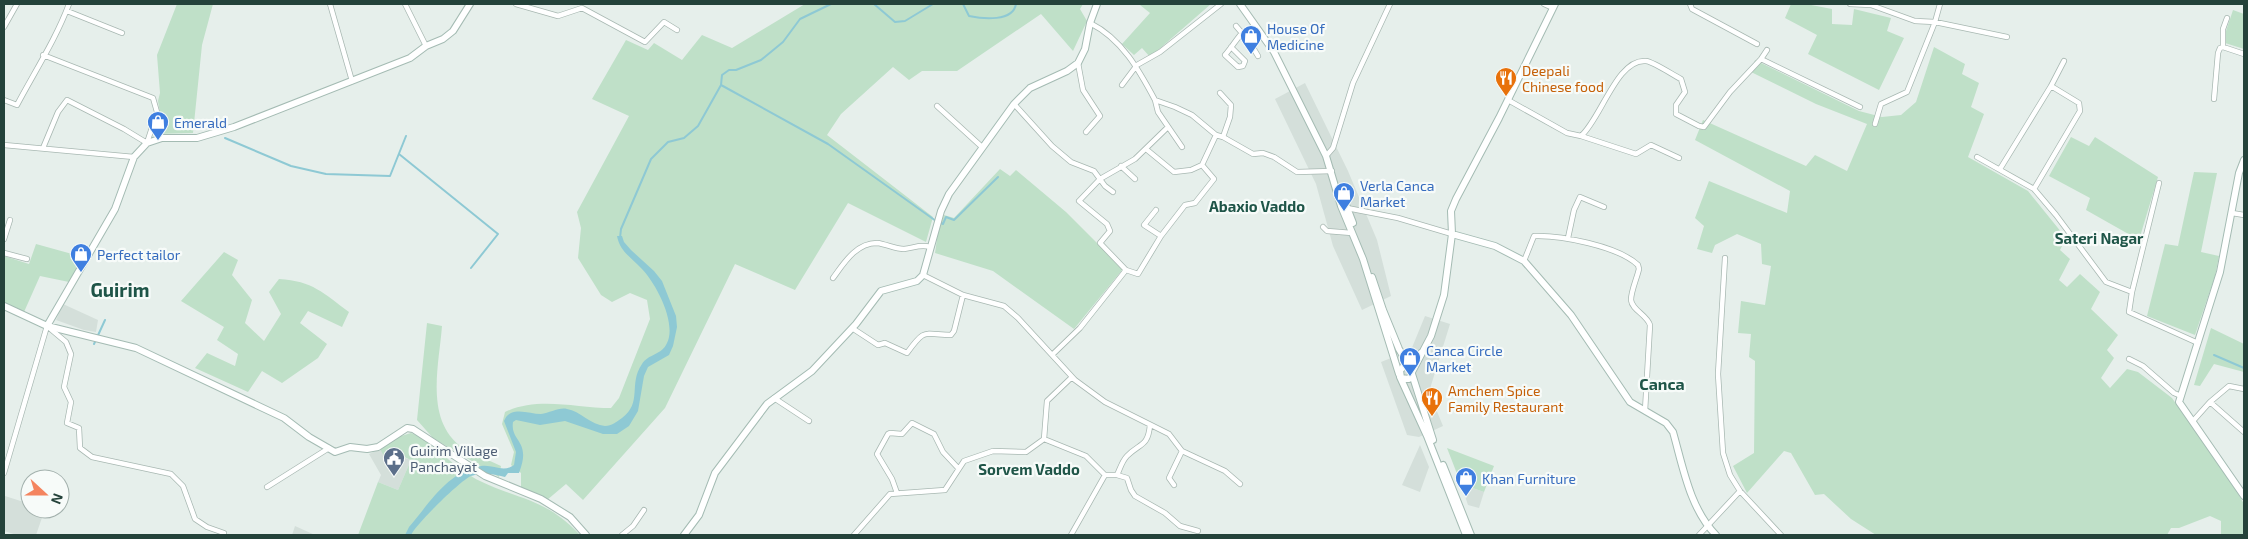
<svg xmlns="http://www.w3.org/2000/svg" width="2248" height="539" viewBox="0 0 2248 539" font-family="'Exo 2',sans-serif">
  <rect width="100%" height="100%" fill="#e6efeb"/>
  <!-- built -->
  <path fill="#d4dfda" d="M1305,83l43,88 29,69 14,56 -29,14 -29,-64 -17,-62 -41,-85z
    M63,304l35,16 -2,12 -12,-2 -28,-10z
    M1425,316l25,8 -21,68 14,34 -24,11 -12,-2 -26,-73 30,-12z
    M1420,445l9,22 -9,25 -18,-7z
    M380,449l31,11 -13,30 -20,-8 3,-7 -12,-21z
    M1461,484l23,8 -5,16 -11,-3z
    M5,496l25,8v5h15l-9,26h-19l-13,-4z
    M295,526l20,9h-23z"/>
  <!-- green -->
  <path fill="#bfe0c8" d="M177,4h36l-11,41 -9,88 -40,1 7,-21 -2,-12 2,-8 -3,-38z
    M805,4h278l-3,5 7,12 -14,30 -32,-37 -84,57h-35l-13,9 -16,-13 -52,47 -14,21 106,82 -7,25 -78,-39 -53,87 -60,-26 -70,144 -82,92 -17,-16 -19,16 -26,-13v-14l-10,-8 3,-13 -12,-28 3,-12c33,-16 71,-4 106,-4l8,-10 31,-79 -3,-19 -17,-7 -18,9 -11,-7 -23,-37 3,-30 -4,-16 52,-96 -37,-17 34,-59 22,10 6,-7 28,17 20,-25 30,13z
    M1141,4h70l-61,53 -8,-9 -8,7 -12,-11 28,-31 -10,-8z
    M1791,4h15l26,5v15l20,1 2,-16 37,9 -4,13 17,7 -25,52 -71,-36 9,-19 -32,-17z
    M2233,10l11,4v35l-19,-6 1,-12z
    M1934,47l31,17 -3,10 17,9 -8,24 13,7 -16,43 60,34 38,47 -6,12 10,9 -11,21 8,7 13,-13 20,18 -9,17 27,26 -11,15 7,8 -13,20 9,10 17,-19 11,3 34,26 63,90 9,16v31h-23v-14l-11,-5 -31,12h-8l-4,7h-291l-25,-16 -27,-25 -9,1 -24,-42 -7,-2 -37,42 -14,-27 21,-13 1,-92 -6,-4 2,-23 -13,-1 3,-32 24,4 6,-39 -9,-2 -1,-20 -24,-10 -22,11 -3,8 -15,-4 7,-23 -9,-8 14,-37 78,32 3,-22 -95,-51 8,-20 103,46 9,-11 32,16 20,-47 -51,-20 -65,-32 4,-12 104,51 23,6 19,-2 15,-13z
    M2071,137l18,9 6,-9 63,40 -19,63 -53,-30 4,-12 -41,-22z
    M1000,169l10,7 6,-6 50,42 57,57 -49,60 -81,-58 -58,-18 3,-21 6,-17 10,3z
    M2194,172l23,1 -16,79 18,4 -4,20 -20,59 -48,-19 18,-72 13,2z
    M36,244l47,13 -14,25 -29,-6 -16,36 -20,-9v-47l25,8z
    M224,252l14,8 -6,15 20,25 -7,23 19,18 17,-27 -12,-22 10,-13c34,2 44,14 70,33l-7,15 -34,-16 -8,12 27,21 -9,14 -36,25 -20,-12 -14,21 -53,-24 12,-15 28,13 3,-12 -21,-14 7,-13 -43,-26z
    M427,323l15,3c-3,40 -18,95 21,122 12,7 26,12 38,18l-2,11 -66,-39 -16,-18z
    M2211,328l33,16v28l-30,-8 -14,22 -6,-1z
    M411,433l8,3c18,13 42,36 61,45 42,20 65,17 100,54h-222l20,-53 20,8 13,-30 -18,-8 -9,4 -4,-7 18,-12z
    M1447,448l47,18 -10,26 -23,-8z"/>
  <!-- water -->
  <path fill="#8ec9d4" d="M617,236h5l2,6 7,8 23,21 8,10 14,35 1,11 -4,19 -4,9 -21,12 -4,9 -6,35 -9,15 -12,8h-14l-38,-13 -25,4 -24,-5 -3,2c-3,20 19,18 6,51h-11l-3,4c-12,-3 -21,-5 -34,-1 -10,4 -55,48 -60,59h-6l4,-8c20,-23 39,-56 72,-61 12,-2 22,7 33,-1l2,-13 -12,-31c2,-4 3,-6 7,-8 9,-4 21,1 30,1 9,-1 18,-7 26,-5 13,2 24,16 38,17 7,0 11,-4 17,-8 21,-16 6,-34 20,-54 6,-10 20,-9 25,-21 10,-20 -11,-60 -26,-75 -10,-11 -21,-16 -24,-32z"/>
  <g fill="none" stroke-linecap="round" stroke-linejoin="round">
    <!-- stream -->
    <path stroke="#8ec9d4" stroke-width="2" d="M874,4l21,18 10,-1 28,-17
      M963,4l6,12c14,3 44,6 47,-12
      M721,85l107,59 108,77
      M225,138l66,28 35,8 64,2 16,-40
      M399,154l99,80 -27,34
      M941,223l2,1 3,-7 8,3 44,-43
      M620,238l1,-9 30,-70 17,-17 16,-4 14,-12 23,-41 1,-10 7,-5h7l25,-10 22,-18 17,-23 31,-15
      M94,344l11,-24
      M2214,355l30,13"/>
    <!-- street casing -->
    <g stroke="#a8b8b2" stroke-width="6">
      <path id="street" d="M330,4l22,77
        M405,4l21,42
        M516,4l42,12 24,-8 63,34 19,-20 13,8
        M1544,4l9,4
        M1690,4l2,5 65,35
        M1850,4l21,1 44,16 20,1 5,-18
        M67,11l55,22
        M1090,23c32,16 49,47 65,77l20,7 17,8 24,20 7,2 30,17 10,-1 11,4 23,15 35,-1
        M1236,26l6,7
        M4,27l13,-23
        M1249,41l9,15
        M1231,47l14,14 -2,5 -5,1 -13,-12c6,-7 11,-15 17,-22l7,8 12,-7
        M2223,47v-18l4,-11
        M1761,59l99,48
        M1078,63l5,27 17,26 -14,16
        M1122,85l15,-20 23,-13 61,-48
        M1220,93l11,12 -1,12 -7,20
        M2214,99l4,-46 2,-5 3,-1 21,7
        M4,100l13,5c18,-34 39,-66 52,-101
        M1155,100l3,12 24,35
        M1508,100l59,33 14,3c20,-17 36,-78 65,-75 8,1 27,14 35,18l4,13 -9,13v9l23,12 5,1 26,-35 31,-33 6,-9
        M1014,104l38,42 19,16 23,9 11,15 8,6
        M937,106l45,41
        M1875,124l6,-20 26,-12 28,-70 72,15
        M1581,136l55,18 15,-9 28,13
        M4,145l130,12
        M43,148l15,-36 9,-12 57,29 23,14 10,-31 -4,-14 -110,-43
        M1146,149l28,23 17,-2 11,-5
        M1326,156l7,-8 20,-65 37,-79
        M1977,157l57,32 22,26 50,67 26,10 -3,20 69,31
        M1121,166l14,13
        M2000,169l51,-83
        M2034,189l46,-78 -1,-8 -28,-17 13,-25
        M1347,208l51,10 54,16
        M1156,210l-12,15 17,11
        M2232,213l12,2
        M1323,227l4,4 25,2
        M1568,238l6,-28 6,-13 24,10
        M4,239l6,-19
        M4,253l23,6
        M1725,258l-7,116 5,79 7,22 10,16 41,44
        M1524,261l10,-25c26,-1 84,10 104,29l1,4c-2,9 -8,22 -8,31 1,10 16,15 19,25l-5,86
        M1126,270l-26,-27 10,-12 -3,-7 -28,-23 21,-22 35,-20 33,-32
        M923,275l40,20 41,11 14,12 57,62 30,22 64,32 13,17 -13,27 5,7
        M833,278c11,-15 23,-35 44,-35 9,1 18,6 27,6 10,-1 16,-5 26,-2
        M2132,292l27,-109
        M852,328l26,17 7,-2 22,10c18,-25 16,-19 44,-18l3,-4 9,-36
        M1052,355l28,-27 46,-58 12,4 23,-38 24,-31 10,-2 19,-24 -12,-14 14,-30
        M2129,359l14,7 31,27 7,3
        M774,398l35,23
        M2210,402l34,30
        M2193,421l17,-19 19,-16 15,3
        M1044,439l42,17 19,19
        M1182,451l43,20 15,13
        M4,473l43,-147 19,16 5,12 -7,33 7,15 -4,21 12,5 1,20 12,9 79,17 12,12 12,33 12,8 17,6 -1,2
        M1117,475l10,3 4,12 4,6 30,17 15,13 18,5
        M267,487l62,-39
        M897,493l-5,-14 -15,-25 11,-20 2,-1 12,1 10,-11 22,11 9,18 15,16
        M622,535l11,-9 11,-16
        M854,535l36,-41 55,-4 19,-29 29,-10 33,1 18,-13 3,-38 25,-24
        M1071,535l34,-60h12c3,-6 5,-14 10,-19 13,-13 21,-9 23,-31
        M1699,535l41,-44"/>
    </g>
    <!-- secondary casing -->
    <g stroke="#a4bbb3" stroke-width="8">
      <path id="secondary" d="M1240,4l34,48 52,104 15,50 22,53 36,115
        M2244,160l-5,13 -19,99 -41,130 65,94
        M1343,197l10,26
        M1452,234l43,12 29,15 47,54 59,87 36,21 7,9c10,35 17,77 43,103
        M1372,277l11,33 16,39 11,19
        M4,306l43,20 89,22 148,70 25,19 26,15 15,-5 17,2 11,-2 29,-19 6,1 72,47 56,23 29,18 16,18
        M47,326l68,-117 19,-52 13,-14 15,-5h35l37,-11 176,-69 16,-12 17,-7 10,-8 17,-27
        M1403,367h5l4,7 -3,5 -8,-1 -1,-8c7,-6 15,-11 22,-18
        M1412,372l19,-36 13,-41 8,-61 -1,-23 5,-12 43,-81 56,-114
        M1412,374l21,66
        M1400,377l27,59 39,99
        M1443,465l28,70
        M684,535l15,-20 16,-42 52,-69 45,-33 44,-47 25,-33 36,-10 6,-6 18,-64 8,-17 65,-90 16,-16 37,-17 11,-8 7,-14 5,-26 7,-19"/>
    </g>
    <!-- street -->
    <use href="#street" stroke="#fff" stroke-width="4.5"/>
    <!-- secondary -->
    <use href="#secondary" stroke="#fff" stroke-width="6"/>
  </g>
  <!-- icons -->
  <defs>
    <g id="shop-pin" transform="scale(1.125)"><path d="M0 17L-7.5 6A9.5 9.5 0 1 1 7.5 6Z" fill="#3f7fe0" stroke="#f7fbf9"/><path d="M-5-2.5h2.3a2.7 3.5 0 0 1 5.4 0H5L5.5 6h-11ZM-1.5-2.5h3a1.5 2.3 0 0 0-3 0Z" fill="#fff"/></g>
    <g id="restaurant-pin" transform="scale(1.125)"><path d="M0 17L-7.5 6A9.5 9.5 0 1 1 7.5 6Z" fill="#e8710a" stroke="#f7fbf9"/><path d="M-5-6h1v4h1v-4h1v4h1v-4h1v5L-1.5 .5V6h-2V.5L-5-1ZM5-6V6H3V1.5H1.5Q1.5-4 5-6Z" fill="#fff"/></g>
    <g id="civic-pin" transform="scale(1.125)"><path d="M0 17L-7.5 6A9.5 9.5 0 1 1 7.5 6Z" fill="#5c6f8a" stroke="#f7fbf9"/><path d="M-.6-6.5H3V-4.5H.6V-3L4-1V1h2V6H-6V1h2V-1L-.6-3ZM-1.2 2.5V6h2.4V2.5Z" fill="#fff"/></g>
  </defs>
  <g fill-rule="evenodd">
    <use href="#shop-pin" x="1251" y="36"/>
    <use href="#restaurant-pin" x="1506" y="78"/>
    <use href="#shop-pin" x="158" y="122"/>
    <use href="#shop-pin" x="1344" y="193"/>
    <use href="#shop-pin" x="81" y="254"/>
    <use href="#shop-pin" x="1410" y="358"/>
    <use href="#restaurant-pin" x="1432" y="398"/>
    <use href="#civic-pin" x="394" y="458"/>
    <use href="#shop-pin" x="1466" y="478"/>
  </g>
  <g text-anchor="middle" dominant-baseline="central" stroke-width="4.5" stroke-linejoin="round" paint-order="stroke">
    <!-- shop labels -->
    <g font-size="14" fill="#366cbe" stroke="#f7fbf9" text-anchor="start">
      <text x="1267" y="28">House Of<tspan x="1267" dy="16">Medicine</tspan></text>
      <text x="174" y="122">Emerald</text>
      <text x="1360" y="185">Verla Canca<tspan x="1360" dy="16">Market</tspan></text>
      <text x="97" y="254">Perfect tailor</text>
      <text x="1426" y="350">Canca Circle<tspan x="1426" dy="16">Market</tspan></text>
      <text x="1482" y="478">Khan Furniture</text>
    </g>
    <!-- food labels -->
    <g font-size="14" fill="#c56008" stroke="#f7fbf9" text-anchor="start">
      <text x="1522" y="70">Deepali<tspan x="1522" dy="16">Chinese food</tspan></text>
      <text x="1448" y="390">Amchem Spice<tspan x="1448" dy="16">Family Restaurant</tspan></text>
    </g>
    <!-- service labels -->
    <g font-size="14" fill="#4e5e75" stroke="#f7fbf9" text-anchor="start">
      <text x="410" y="450">Guirim Village<tspan x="410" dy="16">Panchayat</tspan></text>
    </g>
    <!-- neighbourhood labels -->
    <g font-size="15" font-weight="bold" fill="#1f5548" stroke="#f7fbf9">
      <text x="1257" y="206">Abaxio Vaddo</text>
      <text x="2099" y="238">Sateri Nagar</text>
      <text x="1029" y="469">Sorvem Vaddo</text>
    </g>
    <!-- quarter labels -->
    <g font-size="16" font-weight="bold" fill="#1f5548" stroke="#f7fbf9">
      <text x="1662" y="383">Canca</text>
    </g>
    <!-- district labels -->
    <g font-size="19" font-weight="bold" fill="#1f5548" stroke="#f7fbf9">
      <text x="120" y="289">Guirim</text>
    </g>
  </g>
  <!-- border -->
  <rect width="2248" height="539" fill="none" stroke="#24423a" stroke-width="10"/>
  <!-- north arrow -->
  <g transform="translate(45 494) rotate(111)"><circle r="24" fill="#f7fbf9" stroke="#a3b1ad"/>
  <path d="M0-4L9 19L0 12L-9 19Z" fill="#f4845f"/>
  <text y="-8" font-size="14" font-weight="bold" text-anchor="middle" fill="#24423a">N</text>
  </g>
</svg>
